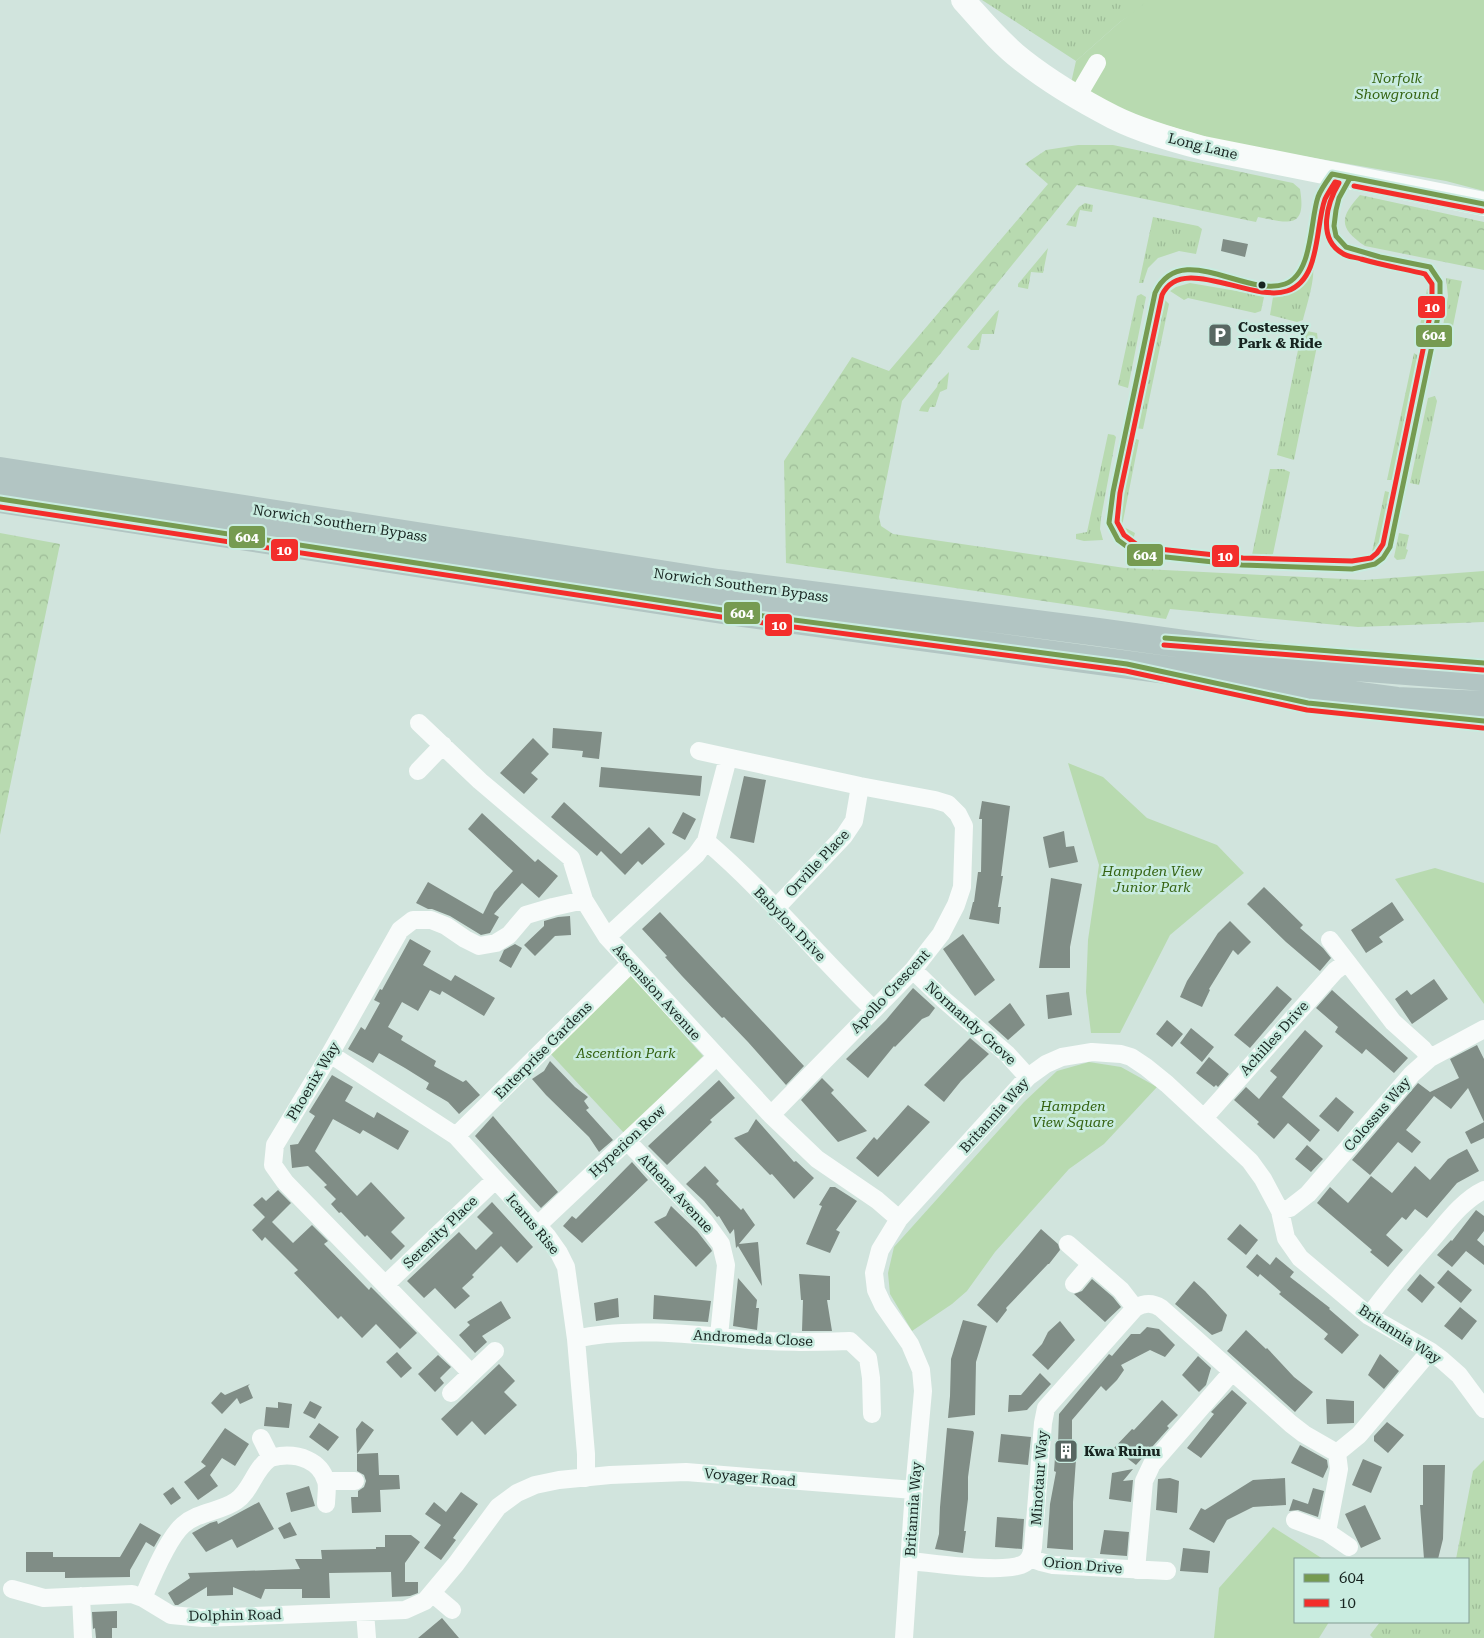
<svg xmlns="http://www.w3.org/2000/svg" width="1484" height="1638" viewBox="0 0 1484 1638" font-family="'Roboto Serif',serif">
  <defs>
    <pattern id="grass-tufts" width="24" height="20" patternUnits="userSpaceOnUse" patternTransform="scale(1.25)"><rect width="24" height="20" fill="#b8dab0"/><path d="M3 7l-1-3M5 7V3M7 7l1-3M15 17l-1-3M17 17v-4M19 17l1-3" fill="none" stroke="#9dbb97"/></pattern>
    <pattern id="forest-crowns" width="20" height="18" patternUnits="userSpaceOnUse" patternTransform="scale(1.25)"><rect width="20" height="18" fill="#b8dab0"/><path d="M2 6a3 3 0 1 1 6 0M12 15a3 3 0 1 1 6 0" fill="none" stroke="#9dbb97"/></pattern>
  </defs>
  <rect width="100%" height="100%" fill="#d1e4dd"/>
  <!-- grass -->
  <path fill="url(#grass-tufts)" d="M982,0h171l-33,22 -44,39z
    M1085,203l8,2 -1,7 -12,-2 -4,17 -10,-2 13,-18z
    M1153,217l45,9 4,3 -6,25 -17,-3 -21,7 -10,10 -5,15h-4z
    M1048,248l-5,25 -12,-1 -3,17 -10,-2v-3z
    M1312,264c5,10 -6,44 -9,56l-6,2 -27,-7 3,-18c25,-3 30,-10 39,-33z
    M1446,278l16,3 -13,65 -9,-2 8,-48z
    M1190,283l70,12 4,2 -3,14 -6,2 -67,-15 -4,2 -14,-9 6,-4z
    M1429,288l4,5 1,13 -5,13 -1,12 -5,11 -6,-1 10,-52z
    M1141,294l5,3 -18,91 -10,-3 19,-89z
    M1161,300h4l4,4 -26,125 -8,-1z
    M999,310l-5,24h-12l-3,16h-8l-4,-3 29,-35z
    M1302,330l15,3 1,8 -24,119 -17,-5z
    M1414,353l6,4 1,4 -23,114 -4,5h-7z
    M949,372l-2,17 -7,3 -5,15h-5l-2,5 -9,-1 2,-4 16,-20 1,-4z
    M1435,396l2,5 -18,84 -9,-2 18,-85z
    M1108,434l6,1 2,2 -15,81 -1,11 3,11 -19,1 -8,-2v-5l11,-2z
    M1133,438l6,2 -17,86 13,7 -2,7 -11,-7 -5,-19z
    M1270,469h13l7,3 -17,82 -4,2 -17,-1z
    M1385,491l7,2c-4,21 -3,45 -17,61l-3,-2z
    M1399,533l10,2 -3,14 2,1 -3,9 -8,1 -3,-3z
    M1484,1460v178h-111l-3,-3 10,-13h88v-63h-12l17,-88z"/>
  <!-- forest -->
  <path fill="url(#forest-crowns)" d="M1078,145h35l180,38 7,6c7,41 -12,34 -42,28l-2,5 -179,-37 -175,216 -23,116 2,9 12,8 232,34 239,12 120,-9v51l-126,5 -188,-18 -4,10 -380,-56 -2,-102 68,-104 37,14 159,-187 -23,-20 21,-14z
    M1360,195l124,27v48l-119,-24c-26,-18 -26,-28 -5,-51z
    M0,533l60,11 -60,291z"/>
  <!-- park -->
  <path fill="#b8dab0" d="M1149,0h335v191l-38,-10 -223,-39 -98,-29 -54,-30 5,-22 44,-39z
    M1068,763l35,14 44,41 70,27 27,28 -74,62 -50,98h-29l-5,-41 2,-52 11,-75z
    M1435,868l49,15v121l-89,-125z
    M629,973l74,83 -79,77 -76,-82z
    M1089,1062l32,5 36,20 -53,57 -35,25 -74,83 -28,39 -15,13 -40,27 -22,-37 -2,-21 6,-26 130,-145 33,-31z
    M1273,1527l50,32h-28v63h34l-10,16h-105l5,-50z"/>
  <!-- building -->
  <path fill="#808d86" d="M1223,239l25,5 -3,13 -24,-6z
    M553,728l49,4 -3,27 -17,-2 1,-6 -31,-3z
    M533,738l16,16 -18,19 7,6 -14,15 -24,-21z
    M601,767l101,9 -2,20 -101,-9z
    M744,776l22,4 -12,63 -24,-5z
    M982,801l28,5 -9,70h2l-5,31h3l-2,17 -30,-5 4,-17h1l4,-30h3l1,-53h-3z
    M564,802l57,52 28,-27 16,17 -23,21 -4,-4 -13,14 -24,-24 -4,5 -46,-39z
    M683,812l13,7 -11,21 -13,-7z
    M482,813l53,49 3,-3 20,17 -19,22 -17,-15 -28,31 5,3 -9,16 -9,2 -31,-19 -18,-7h-4l-12,-6 12,-21 55,32 11,-22 19,-21 -45,-42z
    M1064,831l2,16 8,-1 4,16 -29,6 -6,-31z
    M1051,878l31,6 -12,63v21h-31z
    M1264,887l39,38 -3,3 23,20 8,10 -11,13 -34,-29 -39,-38z
    M1392,902l12,18 -25,17 4,5 -17,11 -15,-23z
    M660,912l144,154 -18,19 -38,-43 -24,-25 -2,1 -40,-42 -17,-19 2,-1 -25,-27z
    M570,916l1,19 -16,1 -20,20 -11,-11 20,-19v-5l14,-4z
    M1230,921l21,21 -13,13 -5,-5 -24,39 1,1 -8,17 -22,-10 7,-16 31,-48z
    M963,934l32,46 -20,16 -32,-47z
    M410,939l21,12 -8,14 28,16 4,-6 40,23 -11,18 -42,-25 -2,4 -10,-5 -12,21 -16,-9 -14,25 15,9 -2,4 35,21 -2,5 29,16 3,-2 14,15 -21,19 -11,-12 -22,-13 3,-6 -24,-15 -26,-15 -6,10 -25,-14 13,-22 4,3 15,-27 -6,-3 6,-11 2,1z
    M515,944l7,4 -11,20 -12,-7 5,-11z
    M1434,979l14,20 -36,25 -17,-25 12,-9 4,5z
    M1277,986l15,13 -42,49 -16,-13z
    M913,988l22,20 -6,8 -7,3 -27,28 -1,-1 -26,32 -22,-19 40,-39z
    M1332,990l76,68 -14,15 -28,-24 -4,5 -27,-22 3,-5 -22,-19z
    M1069,992l3,23 -24,4 -2,-24z
    M1010,1003l15,22 -17,15 -20,-18z
    M1167,1020l16,14 -11,13 -16,-13z
    M1191,1028l23,19 -12,15 -22,-19z
    M1305,1030l18,16 -41,51 38,33 -10,12 -22,-19 -14,16 -17,-15 2,-2 -25,-22 12,-13 13,12 18,-22 -7,-6z
    M970,1038l19,16 -28,27 -17,21 -20,-17z
    M1477,1045l7,14v63l-16,-34 -17,21 -17,-13 -28,34 15,12 -9,11 -14,-11 -28,33 -18,-15 66,-77 12,9 29,-14 -9,-19z
    M1209,1057l20,17 -11,13 -2,-2 -2,2 -18,-14z
    M550,1061l25,26 13,10 -4,4 5,7 -3,2 27,30 -14,12 -10,-15 -43,-42 -14,-16 12,-8z
    M332,1075l21,12 -8,14 29,17 3,-6 32,19 -11,19 -35,-20 -3,4 -27,-15 -18,32 42,45 14,-14 34,36 -14,14 14,14 -14,14 -24,-25 -2,2 -24,-25 -2,1 -8,-9 5,-5 -12,-12 3,-2 -19,-19 -16,2 -2,-23 8,-1 17,-28 -6,-4z
    M822,1078l12,12 -3,3 36,38 -29,11 -37,-42z
    M719,1080l16,18 -25,22 2,2 -45,43 -19,-19z
    M1336,1097l18,15 -16,20 -19,-16z
    M908,1105l22,17 -52,55 -22,-19 18,-21 3,3z
    M493,1116l65,76 -17,16 -66,-72z
    M756,1119l38,43 2,-1 18,17 -20,21 -22,-25 -2,1 -36,-37 14,-6z
    M1484,1122v16l-13,6 -6,-12z
    M1307,1145l16,14 -12,13 -16,-13z
    M1467,1149l12,22 -22,12 -30,35 -12,-9 -9,11 -4,-3 -16,18 17,15 -15,17 -18,-15 2,-2 -55,-47 13,-16 18,16 23,-27 21,17 23,-27 15,14 18,-21z
    M632,1162l16,18 -66,63 -19,-17 9,-10 4,3z
    M705,1166l14,15 -3,3 25,26 2,-2 12,17 -16,19 19,-2 4,44 -24,-40 -2,2 -2,-19 -4,5 -11,-18 -2,1 -13,-16 -18,-17z
    M830,1187h5l22,14 -21,29 4,2 -10,21 -24,-9 16,-38 -3,-1z
    M278,1190l13,13 -19,19 21,21 19,-18 16,16 -4,3 45,46 2,-3 46,46 -17,16 -24,-25 -14,14 -21,-22 -3,3 -44,-46 4,-3 -33,-33 -3,4 -10,-11 13,-13 -12,-12 9,-8 4,4z
    M492,1202l41,45 -16,16 -16,-17 -29,29 2,2 -12,11 8,8 -15,13 -20,-21 -11,10 -17,-17 52,-49 17,18 17,-17 -16,-16z
    M671,1206l26,25 14,18 1,2 -16,16 -42,-45 12,-6z
    M1476,1210l8,6v15l-7,9 7,6v19l-18,-14 -14,16 -15,-12 14,-15 1,1z
    M1240,1224l18,16 -12,15 -19,-16z
    M1041,1229l17,15 2,6 -11,14h-1l-42,44 1,2 -10,13 -20,-18z
    M1257,1254l13,11 6,-8 18,15 -4,5 40,31 -1,1 30,26 -17,19 -18,-15 4,-5 -49,-40 2,-2 -21,-18 -2,3 -12,-10z
    M1448,1270l24,20 -11,13 -24,-20z
    M799,1274l31,2v24h-3l5,31h-30l1,-31h-2z
    M1420,1274l15,13 -13,16 -15,-13z
    M738,1278l19,22 -1,8h3l-2,22 -24,-4z
    M1092,1279l21,18 8,10 -16,15 -31,-28 8,-3z
    M1194,1281l11,10 22,24 -5,16 -10,4 -37,-31z
    M654,1295l57,6 -3,21 -55,-3z
    M618,1298l1,19 -23,4 -2,-18z
    M501,1301l10,17 -29,18 5,6 -12,11 -16,-18 11,-10 -3,-3z
    M1460,1307l17,14 -15,19 -18,-14z
    M963,1320l24,6 -11,36 -1,53 -27,3 2,-22 1,-37z
    M1060,1321l15,19 -27,30 -16,-15 10,-11 6,-12z
    M1147,1327l12,2 16,16 -10,12 -15,-7 -29,15 3,5 -7,10 -11,11 -5,-5 -29,34v24l5,1 -4,57v48l-26,-2 3,-44 6,-32 -2,-1 2,-27h2l1,-30 50,-60 3,2 19,-22h9z
    M1246,1330l20,19 1,-1 27,29 19,15 -18,20 -68,-61z
    M397,1352l15,16 -11,10 -15,-16z
    M1380,1354l19,17 -15,18 -16,-14z
    M438,1355l13,12 -11,11 4,5 -9,9 -17,-18z
    M1198,1356l13,12 -5,17 -7,7 -17,-17z
    M499,1364l16,17 -11,11 13,13 -32,30 -13,-14 -15,15 -16,-17z
    M1040,1373l11,11 -24,26 -19,2 1,-17h12z
    M250,1384l-2,2 5,12 -13,6 -3,-6 -15,16 -11,-11 10,-11 4,3z
    M1232,1390l15,13 -46,55 -14,-10 27,-34 -3,-2z
    M1326,1399l28,2v22l-27,1z
    M1162,1400l16,15 -11,11 2,2 -33,37 -22,-17 18,-19 2,1z
    M310,1401l12,6 -7,12 -12,-6z
    M278,1402l14,2 -3,24 -25,-2 2,-19 12,1z
    M362,1421l12,9 -17,24 -1,-25z
    M1387,1422l17,13 -16,18 -14,-12v-5z
    M319,1423l20,14 -11,14 -19,-14z
    M225,1428l24,16 -14,22 -13,-8 -12,17 8,11 -20,14 -14,-18 22,-16 -5,-4z
    M947,1428l26,3 1,2 -6,44v22l-4,32h2l-3,22 -28,-4 4,-15 1,-27z
    M1001,1434l30,3 -3,28 -30,-3z
    M1300,1445l27,15 1,7 -5,11 -32,-15z
    M378,1453l1,22h20l1,14 -20,1 1,22 -29,1 -1,-16h7v-6l6,-4 2,-6 -2,-6 -7,-4v-17z
    M1363,1459l19,8 -11,26 -19,-8z
    M1423,1465h22l-2,74 -5,20h-14l-4,-54h3z
    M1133,1469l-10,12 10,-1 -2,22 -22,-3 3,-26z
    M1170,1478l9,3 -2,32 -21,-3 2,-31z
    M1285,1478l1,27 -33,2 -26,13 -13,23 -25,-14 12,-21 4,2 48,-30z
    M309,1486l6,20 -24,6 -5,-19z
    M173,1487l8,11 -10,7 -8,-11z
    M1313,1488l11,3 -6,26 -20,-7 -9,1 4,-12 15,5z
    M461,1492l17,12 -25,34 3,2 -15,20 -17,-12 17,-23 -16,-11 9,-12 12,10z
    M259,1502l15,27 -37,19 -5,-9 -26,13 -14,-19 18,-10 7,-2 1,3z
    M1365,1505l16,34 -20,9 -16,-34z
    M997,1517l27,2 -2,30 -27,-2z
    M290,1522l7,13 -13,4 -6,-11z
    M140,1523l21,12 -7,12 -8,-5 -16,28v7l-65,1v-6h-39v-20h27v5h67z
    M1104,1530l25,2 -2,24 -27,-2z
    M385,1535h26l9,7 -15,21v19h13v11l-8,3 -18,1 -1,-25 -62,1 1,25h-28v-9h-37l-4,10 -28,-12v8l-26,1v-9l-29,18h-3l-7,-12 22,-15 -2,-5 112,-4 -5,-10h27l-1,-9 55,-1v-2h9z
    M1183,1548l27,3 -2,22 -28,-2z
    M117,1611v17h-5v10h-16l-1,-10 -2,1 -1,-17z
    M442,1618l17,20h-41z"/>
  <g fill="none" stroke-linecap="round" stroke-linejoin="round">
    <!-- street -->
    <path stroke="#f8fbfa" stroke-width="18" d="M1077,97l20,-34
      M419,723l61,58 91,77 13,42 23,37 164,178 46,44 60,41 22,19
      M699,751l161,35 75,14 13,4 10,10 6,12 -2,61 -6,18 -15,29 -28,36 -142,145
      M418,771l25,-26
      M706,841c60,51 110,113 167,168
      M776,908l68,-72 10,-15 6,-35
      M607,937l89,-82 10,-14 22,-83
      M1330,940l17,22
      M913,970l31,30 63,54 21,23
      M330,1054l126,82 91,100 12,17 7,14 10,72 10,115v24
      M1204,1118l131,-147 12,-9 46,60 30,27 7,9
      M456,1136l175,-173
      M627,1141l78,81 16,22 5,21 -7,71
      M1280,1211l10,-3 18,-14 104,-120 18,-16 54,-29
      M538,1225l178,-168
      M1068,1244l53,46 14,18
      M1074,1284l17,-20
      M385,1285l110,-105
      M1369,1316c18,-25 39,-49 59,-72 17,-19 33,-43 56,-54
      M576,1339c48,-12 115,-5 164,0 37,4 73,3 110,2l18,17 3,20 1,36
      M471,1373l-186,-191 -12,-17 2,-20 55,-91 70,-124 13,-10h18l15,6 19,13 14,7 17,-3 13,-8 17,-20 27,-8 31,-7
      M451,1393l44,-42
      M261,1438l10,20
      M326,1481h29
      M1295,1520l32,12 22,15
      M1327,1532l12,-63 -2,-16
      M1030,1558l11,4 12,3 114,6
      M910,1561c23,2 97,14 115,2 6,-4 7,-10 8,-16l10,-124 3,-15 89,-100c9,-5 17,-6 26,0l130,116 13,10 33,19 22,-18 71,-84
      M1136,1570l8,-89 8,-17 80,-92
      M12,1589l32,9 88,-4 11,4 28,17 32,3 202,-8 20,-9 31,-37 42,-57 19,-14 18,-8 24,-5 51,-5 76,-3 228,18
      M432,1593l20,17
      M81,1596l2,42
      M143,1598c8,-19 25,-60 40,-73 16,-14 37,-13 53,-24 15,-10 18,-31 33,-42 3,-2 6,-2 11,-3 18,-2 40,4 46,25 2,6 0,16 0,23
      M365,1612l2,26
      M904,1638l10,-148 9,-99 -2,-21 -11,-26 -27,-39 -7,-15 -2,-17 6,-23 19,-31 129,-142 18,-13 16,-7 30,-5 29,2 10,3 15,10 21,17 83,77 13,18 17,32 6,27 14,20 69,58 61,35 12,9 17,15 25,34"/>
    <!-- secondary -->
    <path stroke="#f8fbfa" stroke-width="24" d="M963,0c19,21 37,43 59,60 28,22 60,41 91,57 28,14 60,23 90,31l281,56"/>
    <!-- highway -->
    <path stroke="#b2c5c3" stroke-width="28" d="M0,471l718,112 380,49 244,34 142,11
      M0,499l742,114 655,88 87,4"/>
    <!-- bus-1 casing -->
    <g stroke="#c9ece0" stroke-width="9">
      <path id="bus-1" d="M1350,178l-11,20 -3,12 -2,16 2,10 10,11 34,10 50,10 10,15v25l-50,240 -7,11 -8,6 -23,5 -110,-4 -105,-11 -19,-14 -9,-17 4,-31 42,-199c25,-54 91,5 130,-9 28,-10 25,-64 33,-87 3,-8 9,-16 14,-23l152,30
        M0,499l742,114 385,51 181,39 176,18
        M1165,638l319,25"/>
    </g>
    <!-- bus-2 casing -->
    <g stroke="#c9ece0" stroke-width="9">
      <path id="bus-2" d="M1335,182l4,1c-12,20 -22,55 3,70 5,4 13,4 19,6 21,6 43,10 64,15l7,10v22l-49,238 -6,9 -6,5 -19,3 -109,-3 -103,-11 -16,-12 -7,-13 3,-29 42,-198c19,-42 90,8 125,-4 34,-11 28,-65 38,-92 3,-6 7,-12 10,-17z
        M1354,186l128,25
        M0,507l741,113 385,51 181,39 176,18
        M1164,645l319,25"/>
    </g>
    <!-- bus-1 -->
    <use href="#bus-1" stroke="#769b51" stroke-width="5"/>
    <!-- bus-2 -->
    <use href="#bus-2" stroke="#f32e2b" stroke-width="5"/>
  </g>
  <!-- icons -->
  <defs>
    <g id="parking-square" transform="scale(1.25)"><rect x="-9" y="-9" width="18" height="18" rx="4" fill="#586762" stroke="#c9ece0"/><path d="M-3.5-5.5H1a3.5 3.5 0 0 1 0 7H-1V5.5H-3.5ZM-1-3.4V-.6H.8a1.4 1.4 0 0 0 0-2.8Z" fill="#fff"/></g>
    <g id="building-square" transform="scale(1.25)"><rect x="-9" y="-9" width="18" height="18" rx="4" fill="#586762" stroke="#c9ece0"/><path d="M-4-6H4V6H1V3H-1V6H-4ZM-2.5-4.3h1.7v1.8h-1.7ZM.8-4.3h1.7v1.8H.8ZM-2.5-1h1.7V.8h-1.7ZM.8-1h1.7V.8H.8Z" fill="#fff"/></g>
  </defs>
  <g fill-rule="evenodd">
    <use href="#parking-square" x="1220" y="335"/>
    <use href="#building-square" x="1066" y="1451"/>
  </g>
  <!-- markers -->
  <circle fill="#172420" stroke="#c9ece0" stroke-width="2" cx="1262" cy="285" r="4.5"/>
  <g text-anchor="middle" dominant-baseline="central" stroke-width="5" stroke-linejoin="round" paint-order="stroke">
    <!-- park labels -->
    <g font-size="14" font-style="italic" fill="#356312" stroke="#c9ece0">
      <text x="1397" y="78">Norfolk<tspan x="1397" dy="16">Showground</tspan></text>
      <text x="1152" y="871">Hampden View<tspan x="1152" dy="16">Junior Park</tspan></text>
      <text x="626" y="1053">Ascention Park</text>
      <text x="1073" y="1106">Hampden<tspan x="1073" dy="16">View Square</tspan></text>
    </g>
    <!-- street labels -->
    <g font-size="14" fill="#172420" stroke="#c9ece0">
      <text transform="translate(1203 146) rotate(14)">Long Lane</text>
      <text transform="translate(340 523) rotate(9)">Norwich Southern Bypass</text>
      <text transform="translate(741 585) rotate(8)">Norwich Southern Bypass</text>
      <text transform="translate(817 863) rotate(-47)">Orville Place</text>
      <text transform="translate(790 924) rotate(46)">Babylon Drive</text>
      <text transform="translate(890 991) rotate(-47)">Apollo Crescent</text>
      <text transform="translate(657 992) rotate(48)">Ascension Avenue</text>
      <text transform="translate(971 1023) rotate(42)">Normandy Grove</text>
      <text transform="translate(1274 1038) rotate(-48)">Achilles Drive</text>
      <text transform="translate(543 1050) rotate(-45)">Enterprise Gardens</text>
      <text transform="translate(313 1081) rotate(-59)">Phoenix Way</text>
      <text transform="translate(1377 1114) rotate(-49)">Colossus Way</text>
      <text transform="translate(994 1115) rotate(-48)">Britannia Way</text>
      <text transform="translate(627 1141) rotate(-43)">Hyperion Row</text>
      <text transform="translate(676 1193) rotate(47)">Athena Avenue</text>
      <text transform="translate(533 1224) rotate(50)">Icarus Rise</text>
      <text transform="translate(440 1232) rotate(-44)">Serenity Place</text>
      <text transform="translate(1400 1334) rotate(33)">Britannia Way</text>
      <text transform="translate(753 1338) rotate(3)">Andromeda Close</text>
      <text transform="translate(750 1477) rotate(5)">Voyager Road</text>
      <text transform="translate(1039 1478) rotate(-86)">Minotaur Way</text>
      <text transform="translate(913 1509) rotate(-86)">Britannia Way</text>
      <text transform="translate(1083 1565) rotate(5)">Orion Drive</text>
      <text transform="translate(235 1615) rotate(-1)">Dolphin Road</text>
    </g>
    <!-- poi labels -->
    <g font-size="14" font-weight="bold" fill="#172420" stroke="#c9ece0" text-anchor="start">
      <text x="1238" y="327">Costessey<tspan x="1238" dy="16">Park &amp; Ride</tspan></text>
      <text x="1084" y="1451">Kwa Ruinu</text>
    </g>
  </g>
  <g stroke="#c9ece0" stroke-width="2">
    <rect x="1417" y="295" width="29" height="24" rx="5" fill="#f32e2b"/>
    <rect x="1415" y="324" width="38" height="24" rx="5" fill="#769b51"/>
    <rect x="228" y="525" width="38" height="24" rx="5" fill="#769b51"/>
    <rect x="270" y="538" width="29" height="24" rx="5" fill="#f32e2b"/>
    <rect x="1126" y="543" width="38" height="24" rx="5" fill="#769b51"/>
    <rect x="1211" y="544" width="29" height="24" rx="5" fill="#f32e2b"/>
    <rect x="723" y="601" width="38" height="24" rx="5" fill="#769b51"/>
    <rect x="764" y="613" width="29" height="24" rx="5" fill="#f32e2b"/>
  </g>
  <g font-size="14" text-anchor="middle" font-weight="bold" fill="#fff">
    <text x="1432" y="312">10</text>
    <text x="1434" y="340">604</text>
    <text x="247" y="542">604</text>
    <text x="284" y="555">10</text>
    <text x="1145" y="560">604</text>
    <text x="1225" y="561">10</text>
    <text x="742" y="618">604</text>
    <text x="779" y="630">10</text>
  </g>
  <!-- legend -->
  <rect x="1294" y="1558" width="175" height="65" fill="#c9ece0" stroke="#829c93"/>
  <rect x="1304" y="1574" width="25" height="8" fill="#769b51" stroke="#829c93"/>
  <text x="1339" y="1583" font-size="15" fill="#172420">604</text>
  <rect x="1304" y="1599" width="25" height="8" fill="#f32e2b" stroke="#829c93"/>
  <text x="1339" y="1608" font-size="15" fill="#172420">10</text>
</svg>
